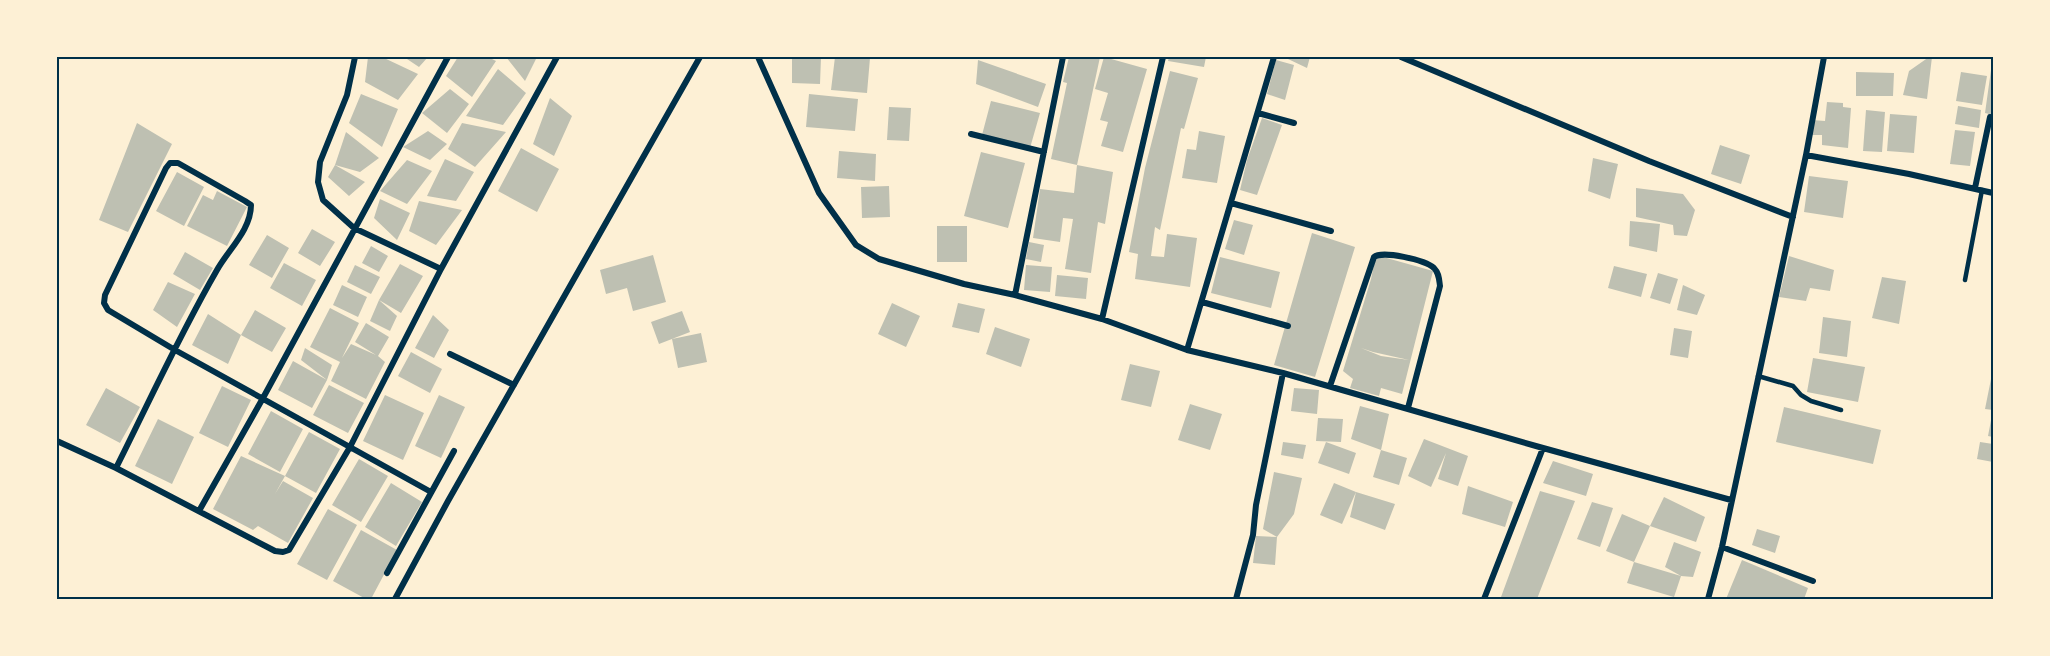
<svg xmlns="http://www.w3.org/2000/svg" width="2050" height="656" viewBox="0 0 2050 656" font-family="'IBM Plex Sans',sans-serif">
  <rect width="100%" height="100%" fill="#fdf0d5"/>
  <!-- building -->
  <path fill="#bec0b2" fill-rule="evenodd" d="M368,57h14l36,17 -20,26 -33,-18z
    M404,57h24l-9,10z
    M458,57h30l8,4 -24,36 -26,-21z
    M506,57h31l-12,24z
    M792,57h29l-1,27 -28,-1z
    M835,57l35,1 -3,35 -36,-3z
    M1069,57h31l-23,108 -26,-6 16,-76 -4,-1z
    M1104,57l43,12 -24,83 -22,-6 7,-24 -8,-2 8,-27 -13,-4z
    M1169,57h37l-2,10 -36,-6z
    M1289,57h21l-3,11 -19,-9z
    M1929,57h3l-5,42 -24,-4 6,-24z
    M978,60l68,24 -8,23 -62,-23z
    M1276,60l18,5 -9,35 -18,-6z
    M498,69l28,24 -23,32 -37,-9z
    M1991,70h2v45l-8,-2z
    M1170,71l28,7 -14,51 -3,-1 -21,102 -5,-3 -4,29 13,1 3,-23 30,4 -7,49 -55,-8 3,-25 -9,-2 16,-84z
    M1856,72l38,1 -1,23h-37z
    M1961,72l26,4 -5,29 -26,-4z
    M450,89l19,15 -22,29 -25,-20z
    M361,94l37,15 -16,38 -33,-24z
    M809,94l49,5 -3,32 -49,-4z
    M550,98l22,18 -18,40 -21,-12z
    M991,101l49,12 -10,35 -48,-13z
    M1827,102l16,1v4l8,1 -3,40 -26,-3v-10h-10v-15l13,1z
    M1958,106l23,4 -2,18 -24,-4z
    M889,107l22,1 -2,33 -22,-1z
    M1866,110l19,2 -3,40 -19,-1z
    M1890,114l27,2 -3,37 -27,-2z
    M1262,118l20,7 -25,70 -17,-5 7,-30z
    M137,123l35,21 -44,88 -29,-12z
    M462,123l44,9 -31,35 -27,-18z
    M1955,130l20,2 -5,34 -20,-2z
    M428,131l19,13 -17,16 -27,-13z
    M1199,131l26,5 -8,47 -35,-5 5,-29 9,1z
    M346,132l33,26 -19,14 -25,-7z
    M1720,145l30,10 -9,29 -30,-10z
    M521,148l38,21 -22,43 -39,-21z
    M839,151l37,3 -1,27 -38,-3z
    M981,152l44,11 -17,65 -44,-12z
    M1593,158l25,6 -8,35 -22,-8z
    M445,159l29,13 -18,29 -29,-5z
    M407,160l25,11 -25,33 -27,-13z
    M335,165l30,17 -16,14 -21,-19z
    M1077,165l36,7 -8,52 -7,-2 -7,51 -26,-4 8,-50 -10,-1 -3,24 -27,-4 7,-49 34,4z
    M177,172l27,15 -20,39 -28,-15z
    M1809,176l39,5 -5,37 -39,-6z
    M889,186l1,31 -28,1 -1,-31z
    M1636,188l47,6 12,16 -8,26 -13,-1 -1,-10 -37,-8z
    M217,191l30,16 -20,39 -40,-20 16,-31 10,5z
    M380,199l30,14 -13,27 -23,-22z
    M419,201l43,9 -26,35 -27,-14z
    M1234,220l19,5 -9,30 -19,-6z
    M1630,221l30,3 -3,28 -28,-6z
    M937,226h30v36h-30z
    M312,229l23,13 -15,24 -22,-13z
    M1312,233l43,14 -40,130 -41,-12z
    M267,235l22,13 -17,30 -23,-13z
    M1029,242l15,3 -3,17 -15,-3z
    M371,246l17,10 -9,16 -17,-9z
    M185,252l28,16 -13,22 -27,-16z
    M653,255l13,47 -33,9 -6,-23 -21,6 -6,-24z
    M1376,255l57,16 -31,123 -21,-6 -2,8 -29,-8 3,-9 -10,-8 28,-92zM1361,348l12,4 36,8 -28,-4z
    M1789,256l45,14 -4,21 -20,-3 -4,13 -27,-4z
    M1220,257l60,15 -9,36 -60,-15z
    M284,263l32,17 -14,26 -32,-18z
    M400,264l23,12 -22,37 -22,-13z
    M355,265l25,12 -9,17 -24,-12z
    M1026,265l26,2 -2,25 -26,-2z
    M1614,266l33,8 -6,23 -33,-9z
    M1658,273l20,6 -8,25 -20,-6z
    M1057,275l31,3 -2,21 -31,-3z
    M1882,277l24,4 -7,43 -27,-6z
    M168,282l27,12 -18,33 -24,-17z
    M342,285l25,12 -9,20 -25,-12z
    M1683,285l22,10 -8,20 -20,-5z
    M379,300l18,16 -7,15 -20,-10z
    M892,303l28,13 -14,31 -28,-13z
    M958,303l27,6 -6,24 -27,-6z
    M330,308l29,15 -17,35 9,-14 25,11 -21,-13 11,-19 23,14 -11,19 7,6 -19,37 -35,-18 9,-19 -30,-15z
    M255,310l31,18 -14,24 -31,-17z
    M682,311l8,21 -31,12 -8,-22z
    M208,314l33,21 -13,29 -36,-19z
    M433,315l16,15 -15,28 -19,-10z
    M1823,317l28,4 -4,36 -28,-4z
    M995,327l35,12 -9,28 -35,-13z
    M1674,328l18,3 -4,27 -18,-3z
    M701,333l6,29 -29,6 -6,-29z
    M305,348l27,17 -5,15 -26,-20z
    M411,352l31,17 -12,24 -32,-17z
    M1813,358l52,9 -7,35 -51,-10z
    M293,361l34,19 -15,28 -34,-18z
    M1130,364l30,7 -9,36 -30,-7z
    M1992,374h1v36l-8,-1z
    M329,385l35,18 -16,30 -35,-18z
    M222,386l29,14 -23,47 -29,-14z
    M106,388l34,19 -20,36 -34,-18z
    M1294,388l25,2 -2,24 -26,-3z
    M385,395l39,18 -21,47 -40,-19z
    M439,395l26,12 -24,51 -26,-12z
    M1190,404l32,10 -12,36 -32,-10z
    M1360,406l29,8 -8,36 -30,-11z
    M1784,407l97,23 -8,34 -97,-22z
    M271,411l32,18 -23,43 -32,-18z
    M1992,415h1v22l-5,-1z
    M1318,418l25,1 -2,23 -25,-1z
    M158,419l36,18 -22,47 -37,-18z
    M309,432l31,17 -24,44 -31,-17z
    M1424,439l44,17 -10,30 -20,-7 8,-26 -15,34 -23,-11z
    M1283,442l23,3 -3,14 -22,-4z
    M1326,442l30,11 -7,21 -31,-11z
    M1980,442l13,2v18l-16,-3z
    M1381,450l26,8 -8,27 -26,-8z
    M241,456l44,20 -10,18 8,-13 30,17 -25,45 -30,-17 -5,4 -40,-21z
    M359,459l29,17 -27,46 -29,-17z
    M1553,461l40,13 -7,22 -43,-13z
    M1274,472l28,6 -8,36 -17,23 -14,-8z
    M391,483l31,19 -26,44 -31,-19z
    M1334,483l22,9 -14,32 -22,-9z
    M1468,486l45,16 -8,25 -43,-13z
    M1540,491l35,10 -38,98h-29l-7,-2z
    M1356,492l39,12 -10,26 -35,-13z
    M1664,497l41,20 -9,25 -46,-16z
    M1592,502l21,6 -13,39 -23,-8z
    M328,509l29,16 -30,55 -30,-16z
    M1622,514l28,12 -16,36 47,14 -16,-9 9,-25 27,10 -8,25 -12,-1 -7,21 -47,-14 7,-21 -28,-11z
    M1757,529l23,7 -5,17 -23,-8z
    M361,530l36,20 -26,49h-5l-33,-18z
    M1256,536l21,1 -2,28 -22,-2z
    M1742,560l66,28 -4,11h-78z"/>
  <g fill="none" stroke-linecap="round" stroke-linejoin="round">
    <!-- service -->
    <path stroke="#003049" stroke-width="4.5" d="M1965,280l17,-90
      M1758,376l35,10 8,9 10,6 30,9"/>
    <!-- minor -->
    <path stroke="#003049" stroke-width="6" d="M355,57l-8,38 -27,67 -2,20 5,18 31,28 87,41
      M758,57l61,136 37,52 23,14 85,25 51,11 87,24 85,31 96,23 260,75 188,52
      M1401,57l248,104 144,56
      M1258,113l36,10
      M971,134l73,18
      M1806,155l103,19 84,19
      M1975,188l15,-71
      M1231,203l100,28
      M1015,295l48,-238
      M1202,302l86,24
      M1102,319l61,-262
      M1187,350l87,-293
      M450,354l64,31
      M1330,386l44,-129c8,-7 51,3 60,11 5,5 5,11 6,18l-32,122
      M57,441l59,27 159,83 8,1 6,-2 61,-103 91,-178 116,-212
      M116,468c33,-66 64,-134 101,-198 11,-20 34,-40 34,-65l-6,-4 -67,-38h-8l-4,5 -61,127 -1,8 4,7 67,40 256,142
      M199,511l64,-113 185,-341
      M1722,547l91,34
      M387,573l67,-122
      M395,599l53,-98 252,-444
      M1236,599l17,-64 3,-30 27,-132
      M1484,599l59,-151
      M1708,599l14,-52 84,-392 18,-98"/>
  </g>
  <!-- border -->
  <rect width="2050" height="656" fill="none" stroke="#fdf0d5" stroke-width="117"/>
  <rect x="58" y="58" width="1934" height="540" fill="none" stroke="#003049" stroke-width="2"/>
</svg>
